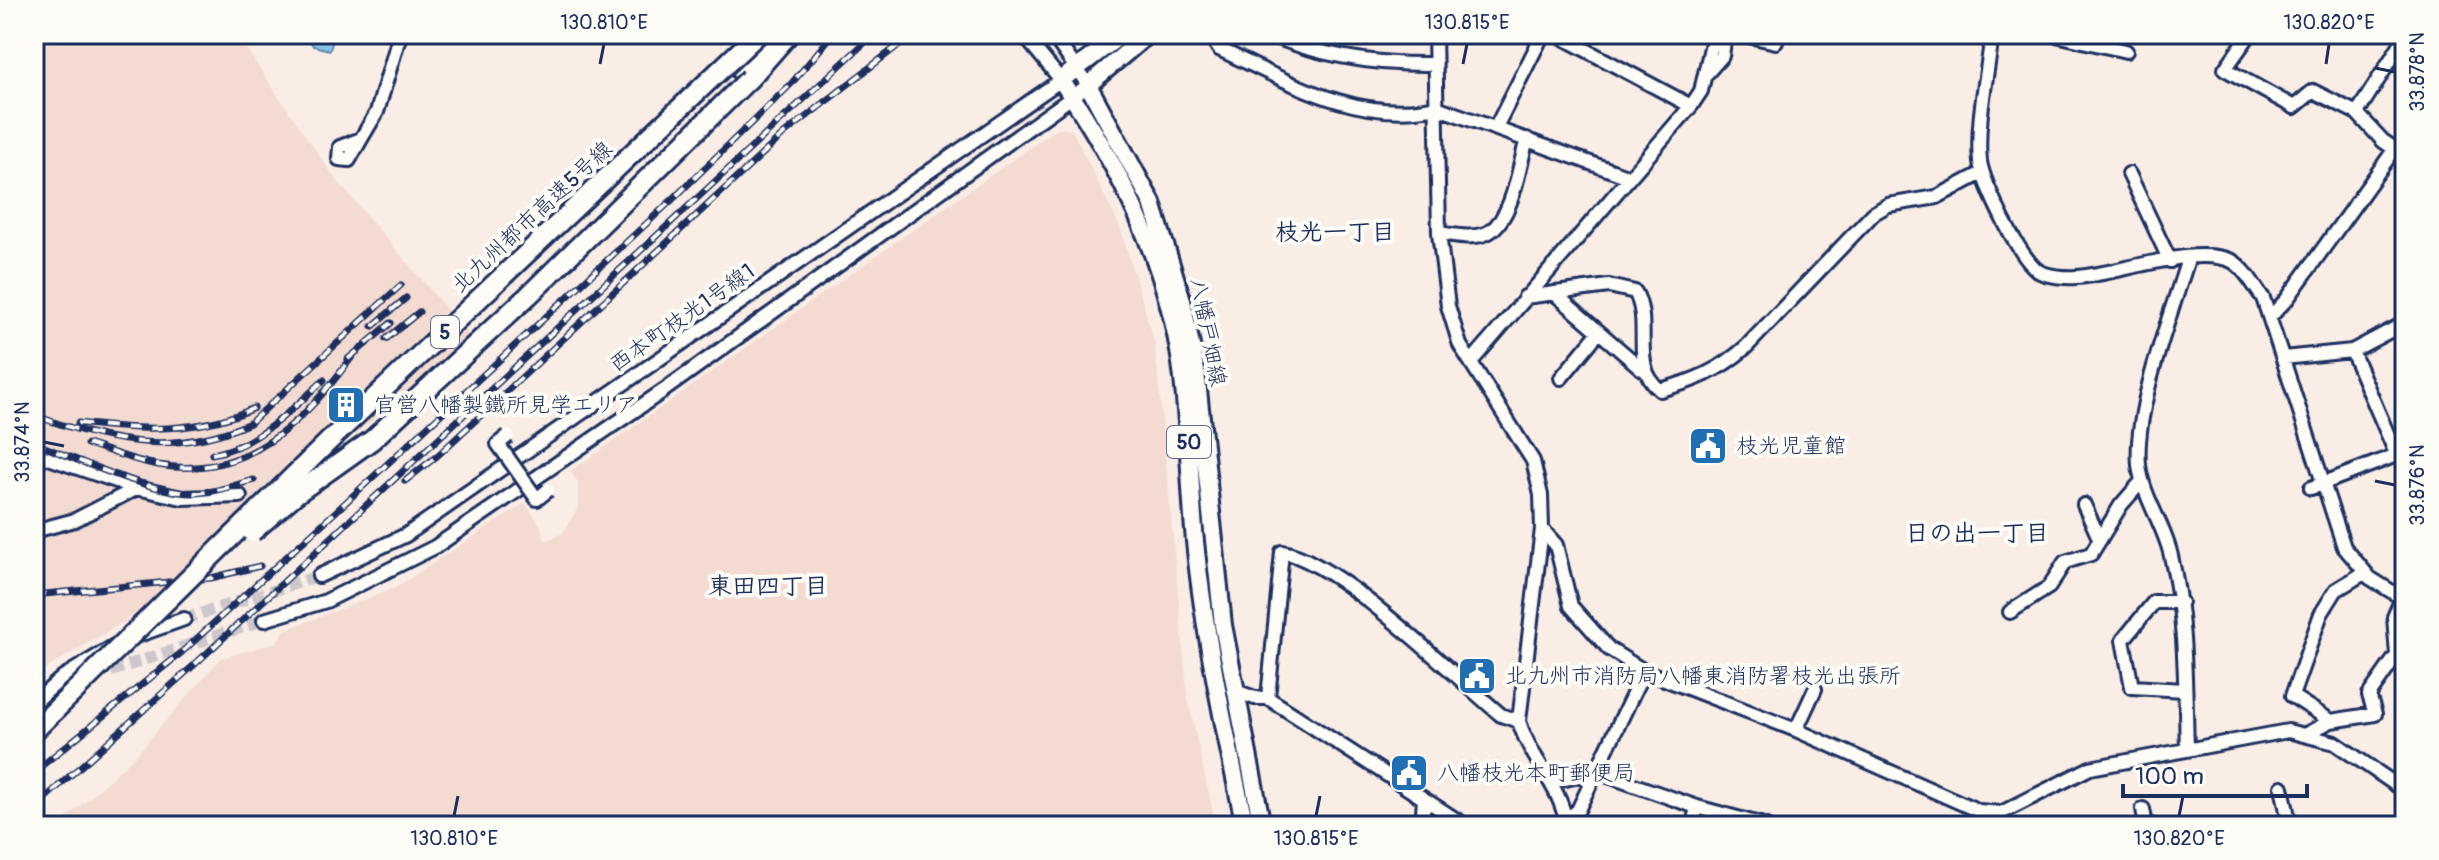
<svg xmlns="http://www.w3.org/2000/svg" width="2439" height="860" viewBox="0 0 2439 860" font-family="Pangolin,'Klee One',sans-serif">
  <rect width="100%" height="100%" fill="#f9ede6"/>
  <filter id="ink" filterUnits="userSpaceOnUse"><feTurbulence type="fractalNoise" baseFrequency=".0125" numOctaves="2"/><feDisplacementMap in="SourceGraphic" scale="16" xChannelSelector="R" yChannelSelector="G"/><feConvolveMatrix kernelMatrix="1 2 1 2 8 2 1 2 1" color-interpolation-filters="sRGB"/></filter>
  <g filter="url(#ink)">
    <!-- built -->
    <path fill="#f4dbd2" d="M34,34h202l98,143 138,162 -346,281 -92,56z
      M1058,128l14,2 48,97 35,117 33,356 28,126h-1158l78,-71 85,-97 54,-15 10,-13 110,-42 130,-85 15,21 5,17 18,-8 15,-25v-25l-7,-12z"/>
    <!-- water -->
    <path fill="#86c3e6" stroke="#5b88b0" stroke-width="2" d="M314,34l20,2 -4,14 -17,-4 -3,-6z"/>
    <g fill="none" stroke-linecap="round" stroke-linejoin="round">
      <!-- minor-tunnel -->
      <path stroke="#cdc7cb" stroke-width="12" stroke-dasharray="12 6" stroke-linecap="butt" d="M184,619l135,-43
        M111,671l153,-51"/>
      <!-- minor casing -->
      <g stroke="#1b2f5e" stroke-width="18">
        <path id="minor" d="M1216,34l-2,7 5,8c69,32 138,75 217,58l193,70
          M1268,34c52,22 111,31 167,30
          M1435,34l4,199 9,73 12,39 73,116 8,34 1,34 -23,192c11,38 42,65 48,105
          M1556,34l135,72
          M1740,34l36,8 1,-8
          M1992,34c-4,38 -16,89 -12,127 2,21 41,101 60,111 8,4 26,6 36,5 39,-2 119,-33 156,-16 13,7 22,25 31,37l81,249 26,31 35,22
          M2052,34l74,17
          M2250,34l-25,35 69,38 19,-16 44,22 26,28 22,15
          M1707,73l15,-17 3,-22
          M2357,113l48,-76
          M1496,127l47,-93
          M361,139l16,-27 23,-78
          M361,139l-12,21 -10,-1 1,-12z
          M2129,174l41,87
          M1439,233c14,2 36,7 50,-1 25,-16 30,-67 38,-93
          M1554,293l88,76
          M1525,297l84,-11 26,6c18,32 -6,74 25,98 34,-9 59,-19 86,-43l128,-134 14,-8 49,-8 45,-24
          M2270,317l17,-18 107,-149
          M2352,351l42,98 11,12
          M2283,358l69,-7 53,-28
          M1471,362l220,-256 10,-15 13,-57
          M1561,378l38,-46
          M34,453l103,35 45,10 58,-2
          M2311,488l88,-34
          M2084,505l16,35
          M1542,529l14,16 15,61 38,43 35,22 152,59 183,81 22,2 89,-45 198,-37 47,12 70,48
          M34,531l41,-11 62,-32
          M319,576l87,-41 655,-455 -38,-46
          M2181,602h-27l-31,38 9,47 53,3
          M2010,612l39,-25 16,-25 26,-8 30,-49 21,-24
          M264,620l62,-19 109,-54 228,-156 409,-294 16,-12 -36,-51
          M136,636l48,-17
          M1235,691l20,7h13l198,128
          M1268,698l14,-146c55,8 171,123 219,163l18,6
          M34,703l29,-26 53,-32
          M2331,721l-39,-25 29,-82 15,-24 28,-17
          M1796,730l19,-41
          M2304,735l27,-14 44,-7 -6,-19 28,-40 -3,-38 8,-19
          M2187,749c-2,-65 -1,-130 -16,-193 -7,-32 -28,-58 -32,-91 -5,-57 32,-150 49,-206
          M1552,782l45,-10 100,35 70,19
          M2282,787l8,39
          M1697,807l-3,13 5,6
          M2143,809l3,17
          M1566,820l12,-10 66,-139
          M1422,826l2,-27"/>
      </g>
      <!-- major casing -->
      <g stroke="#1b2f5e" stroke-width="22">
        <path id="major" d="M1122,34l-61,46c58,86 105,180 120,283 9,62 8,125 15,188 10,93 30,184 49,275
          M1148,34l-60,51 64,118 30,97 14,71 27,254 39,201"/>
      </g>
      <!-- highway casing -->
      <g stroke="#1b2f5e" stroke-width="24">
        <path id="highway" d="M741,71l28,-37
          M750,78l39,-44"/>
      </g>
      <!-- minor -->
      <use href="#minor" stroke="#fdfcf7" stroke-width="12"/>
      <!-- major -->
      <use href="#major" stroke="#fdfcf7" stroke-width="16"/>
      <!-- highway -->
      <use href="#highway" stroke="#fdfcf7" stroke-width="18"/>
      <!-- rail casing -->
      <g stroke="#1b2f5e" stroke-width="7">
        <path id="rail" d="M373,326l33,-28
          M386,339l33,-27
          M348,359l43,-36
          M42,418c73,26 136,37 208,5l151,-138
          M78,423c60,7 120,11 176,-15
          M34,443c44,16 115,50 159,50 21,0 41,-8 61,-13
          M87,444c23,7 47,17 71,21 91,16 148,-46 197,-112
          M212,454c44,-7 80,-45 112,-74
          M405,481l32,-25 347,-322 129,-100
          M34,595l177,-17 49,-12
          M34,772l147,-119 150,-137 342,-317 118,-115 42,-50
          M34,808l159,-142 681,-632"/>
      </g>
      <!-- rail -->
      <use href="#rail" stroke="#fdfcf7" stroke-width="4" stroke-dasharray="12" stroke-linecap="butt"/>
      <!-- minor-bridge casing -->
      <g stroke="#1b2f5e" stroke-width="18" stroke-linecap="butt">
        <path id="minor-bridge" d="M508,436l-10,8 39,55 11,-9"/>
      </g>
      <!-- highway-bridge casing -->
      <g stroke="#1b2f5e" stroke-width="24" stroke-linecap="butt">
        <path id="highway-bridge" d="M252,532l44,-38 76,-54 157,-145 221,-217
          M34,731l295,-290 429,-407"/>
      </g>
      <!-- minor-bridge -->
      <use href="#minor-bridge" stroke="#fdfcf7" stroke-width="12"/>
      <!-- highway-bridge -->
      <use href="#highway-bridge" stroke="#fdfcf7" stroke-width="18"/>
    </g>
  </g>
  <!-- ticks -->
  <path fill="none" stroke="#1b2f5e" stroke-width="3" d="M600,64l4,-20M1463,64l4,-20M2326,64l3,-20M2375,68l20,4M44,442l20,4M2375,481l20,4M454,816l4,-20M1316,816l4,-20M2179,816l4,-20"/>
  <!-- icons -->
  <defs>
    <g id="building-square" transform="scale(2)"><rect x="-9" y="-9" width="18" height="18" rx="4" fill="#1f6fb2" stroke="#fdfcf7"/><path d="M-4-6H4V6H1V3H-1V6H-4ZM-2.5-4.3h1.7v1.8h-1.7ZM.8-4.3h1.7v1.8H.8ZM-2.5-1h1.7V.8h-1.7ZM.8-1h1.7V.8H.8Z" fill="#fff"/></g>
    <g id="civic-square" transform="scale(2)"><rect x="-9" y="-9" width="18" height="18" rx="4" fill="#1f6fb2" stroke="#fdfcf7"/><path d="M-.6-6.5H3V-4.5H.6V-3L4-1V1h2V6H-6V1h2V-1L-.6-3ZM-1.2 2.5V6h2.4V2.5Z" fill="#fff"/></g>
  </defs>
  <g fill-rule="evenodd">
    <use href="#building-square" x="346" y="405"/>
    <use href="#civic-square" x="1708" y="446"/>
    <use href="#civic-square" x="1477" y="676"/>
    <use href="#civic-square" x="1409" y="773"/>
  </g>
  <g text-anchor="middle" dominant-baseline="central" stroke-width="8" stroke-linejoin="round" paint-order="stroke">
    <!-- shield labels -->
    <g fill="#fdfcf7" stroke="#5f6c8c" stroke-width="2">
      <rect x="431" y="316" width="28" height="32" rx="6"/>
      <rect x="1167" y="426" width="44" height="32" rx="6"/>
    </g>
    <g font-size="20" font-weight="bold" fill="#1b2f5e">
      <text x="445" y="332">5</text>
      <text x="1189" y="442">50</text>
    </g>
    <!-- street labels -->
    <g font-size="22" fill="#1b2f5e" stroke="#fdfcf7">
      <text transform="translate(532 217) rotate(-43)">北九州都市高速5号線</text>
      <text transform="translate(682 318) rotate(-35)">西本町枝光1号線1</text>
      <text transform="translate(1208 332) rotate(79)">八幡戸畑線</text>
    </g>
    <!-- poi labels -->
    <g font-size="22" fill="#1b2f5e" stroke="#fdfcf7" text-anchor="start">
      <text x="374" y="405">官営八幡製鐵所見学エリア</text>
      <text x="1736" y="446">枝光児童館</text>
      <text x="1505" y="676">北九州市消防局八幡東消防署枝光出張所</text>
      <text x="1437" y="773">八幡枝光本町郵便局</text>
    </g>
    <!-- neighbourhood labels -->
    <g font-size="24" font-weight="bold" fill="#1b2f5e" stroke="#fdfcf7">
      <text x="1335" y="232">枝光一丁目</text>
      <text x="1977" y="533">日の出一丁目</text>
      <text x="768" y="586">東田四丁目</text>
    </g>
  </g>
  <!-- margin -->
  <rect width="2439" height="860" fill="none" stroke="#fdfcf7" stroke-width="88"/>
  <!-- scale -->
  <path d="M2123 784v12h184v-12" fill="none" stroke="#1b2f5e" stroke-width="4"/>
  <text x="2135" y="784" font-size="24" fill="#1b2f5e" stroke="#fdfcf7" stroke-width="6" paint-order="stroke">100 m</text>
  <rect x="44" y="44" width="2351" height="772" fill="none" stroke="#1b2f5e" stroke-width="3"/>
  <g font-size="20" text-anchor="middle" fill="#1b2f5e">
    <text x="604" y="29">130.810°E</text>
    <text x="1467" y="29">130.815°E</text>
    <text x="2329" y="29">130.820°E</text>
    <text transform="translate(2417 72) rotate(-90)" y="7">33.878°N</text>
    <text transform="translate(22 442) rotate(-90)" y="7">33.874°N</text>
    <text transform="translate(2417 485) rotate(-90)" y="7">33.876°N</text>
    <text x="454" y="845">130.810°E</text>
    <text x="1316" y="845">130.815°E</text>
    <text x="2179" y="845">130.820°E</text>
  </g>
</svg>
